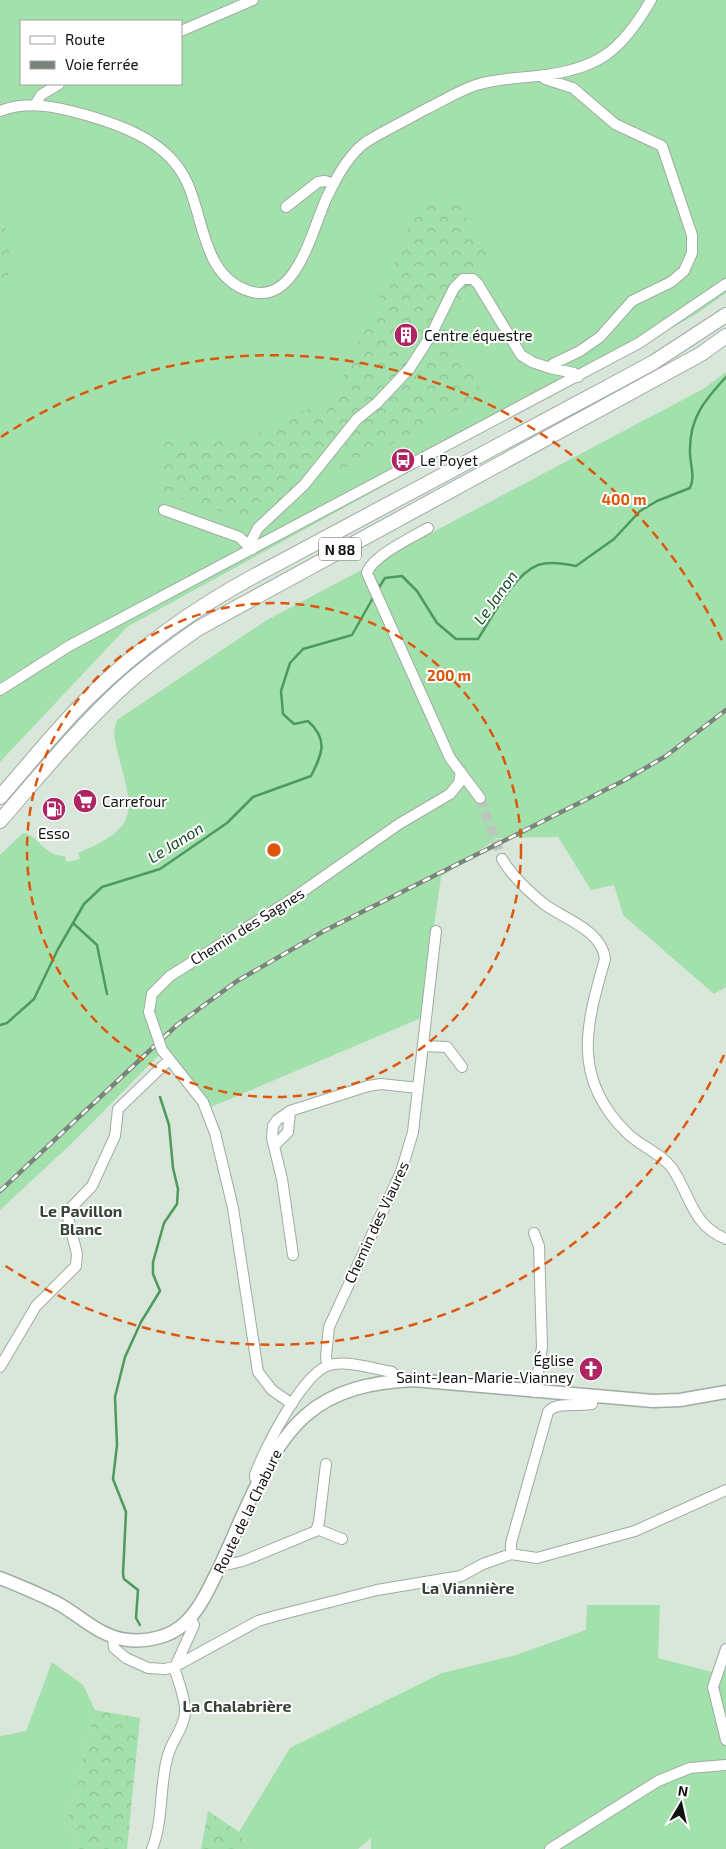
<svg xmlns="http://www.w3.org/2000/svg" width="726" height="1849" viewBox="0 0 726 1849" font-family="'Exo 2',sans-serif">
  <defs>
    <pattern id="forest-crowns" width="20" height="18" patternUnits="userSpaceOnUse" patternTransform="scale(1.25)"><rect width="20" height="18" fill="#a3e1ac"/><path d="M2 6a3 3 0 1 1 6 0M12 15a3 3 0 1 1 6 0" fill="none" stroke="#8bc093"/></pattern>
  </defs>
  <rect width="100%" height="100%" fill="#d9e6da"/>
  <!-- grass -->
  <path fill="#a3e1ac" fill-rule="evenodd" d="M0,0h726v293l-31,22 -568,312 -127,135zM21,21h160v63h-160z
    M726,372v615l-12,7 -91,-79 -9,-30 -23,5 -33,-53 -61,1 -56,39 -20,141 -210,89 -44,-60 -96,97 -71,66v-355l23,-22c17,3 20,23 42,23l1,6 14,-3 -2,-6c63,-26 55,-42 40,-99 -3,-13 -6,-21 -1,-34l150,-100 436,-231z
    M587,1605h73l-2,53 62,16 6,-17v192h-355v-11l-13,11h-108l-11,-17 51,-84 152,-75 74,-18 70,-25z
    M52,1662l31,23 12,25 -27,109 8,30h-76v-113l26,-5z"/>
  <!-- forest -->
  <path fill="url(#forest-crowns)" d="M455,197l33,56 -39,74 35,68 -238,125 -88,-29 8,-56 79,4 90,-43 62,-139 18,-49z
    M0,211c11,33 14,61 0,93z
    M95,1710l45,8 -13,131h-51l-8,-30z
    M208,1811l31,21 11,17h-49z"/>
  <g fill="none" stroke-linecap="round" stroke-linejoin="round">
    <!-- stream -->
    <path stroke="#4c9b5d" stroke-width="2.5" d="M378,589l7,-11 17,-2 15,15 20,32 19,16h22c15,-23 35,-64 60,-74 12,-4 27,-1 38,1l38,-27 26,-28 17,-10 33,-13c6,-13 -1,-25 0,-39 0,-32 15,-49 36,-72
      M73,923l24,22 10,49
      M0,1025l7,-2 27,-24 24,-50 26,-45 18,-17 58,-18 67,-46 26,-26 58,-21c11,-22 18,-36 -3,-55l-14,3 -11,-10 -2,-23 9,-28 13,-14 49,-14 22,-39
      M140,1625l-4,-7 2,-28 -14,-11 -1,-5 3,-62 -13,-33 4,-34 -2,-48 10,-40 16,-35 19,-31 -7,-17v-12l11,-39 13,-19 1,-15 -5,-21 -4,-43 -9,-28"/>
    <!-- minor-tunnel -->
    <path stroke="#bbc6bc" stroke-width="10" stroke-dasharray="10 5" stroke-linecap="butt" d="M480,798l22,61"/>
    <!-- minor casing -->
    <g stroke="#9faca1" stroke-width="12">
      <path id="minor" d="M181,31l72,-31
        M35,105l6,-10 18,-11
        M0,111c29,-11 57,-4 86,4 35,10 76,25 96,58 23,37 17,102 67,118 49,16 64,-67 79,-96 9,-19 21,-41 38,-53 19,-12 39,-21 58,-32 17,-8 34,-19 52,-25 19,-6 40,-7 61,-9 60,-6 84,-24 114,-76
        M286,207l32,-25 7,-1 9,3
        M550,368l24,5 4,4
        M164,510l75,27 13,12
        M428,528c-15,9 -56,28 -61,45l83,185 30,40
        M249,545l9,-17 46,-43 53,-66 20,-16 33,-35 21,-33 23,-47 9,-9h10l5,5 43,71 11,7 18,6 3,-4 27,-13 20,-14 32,-36 39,-19 13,-11 8,-18v-18l-30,-89 -47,-22 -42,-36 -28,-9 -2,-4
        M0,690l69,-44 570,-303 87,-59
        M502,859c10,17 26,32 42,45 20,15 58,26 61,55 -19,66 -34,119 22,174 13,13 34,20 45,35 19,28 19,56 54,71
        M149,1012l3,-18 18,-18 119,-75 110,-77 51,-30 9,-11 2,-11
        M423,1046l24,1 15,20
        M162,1050l41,52 12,31 18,75 25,164 14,18 20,14
        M274,1146l14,-14 2,-21
        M534,1233l5,13 3,101 -7,45
        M293,1255l-11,-76 -10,-41 1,-12 4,-6 13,-9 78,-25 13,-2 37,4
        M327,1365l-1,-9 3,-29 72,-155 12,-40 23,-201
        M0,1367l36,-61 40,-40 1,-12 -9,-36 1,-8 23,-24 23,-50 3,-27 51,-49
        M260,1481l-5,-3v-3c9,-26 49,-104 75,-110 18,-5 44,4 62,7l4,4 1,5
        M317,1529l25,10
        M511,1554v-11l37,-131c8,-11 31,-5 44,-8l1,-7
        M222,1561l8,3 13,-3 73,-30 3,-9 7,-58
        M113,1637l1,11 12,10 22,10 17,1 9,-2 84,-46 17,-5 102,-26 84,-14 22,-12 28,-10 26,4 98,-27 91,-41
        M726,1649l-13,38 13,53
        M175,1667l19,-42 -4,-7
        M152,1849c12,-30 7,-64 16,-94 5,-17 18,-29 17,-47 -1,-13 -7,-28 -11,-41
        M550,1849l108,-68 32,-13 36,-3"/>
    </g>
    <!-- major casing -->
    <g stroke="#9faca1" stroke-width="15">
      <path id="major" d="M0,1578c20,8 40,16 59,26 23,13 41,33 69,36 19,2 42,-3 56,-16 17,-16 26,-38 36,-58 23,-48 45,-114 85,-150 30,-27 69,-34 108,-36l240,21 27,-1 46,-8"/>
    </g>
    <!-- highway casing -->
    <g stroke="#9faca1" stroke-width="16">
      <path id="highway" d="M0,797c30,-34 58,-70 91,-102 49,-48 104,-87 165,-120l363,-194 35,-19 72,-47
        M0,821c40,-46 79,-94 124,-135 23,-21 49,-40 75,-58l502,-274 25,-18"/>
    </g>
    <!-- minor -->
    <use href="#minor" stroke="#fff" stroke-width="10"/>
    <!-- major -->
    <use href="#major" stroke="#fff" stroke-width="12"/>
    <!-- highway -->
    <use href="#highway" stroke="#fff" stroke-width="14"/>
    <!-- rail casing -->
    <g stroke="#7b847c" stroke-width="4.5">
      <path id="rail" d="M0,1191l177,-166 60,-44 87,-50 299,-150 43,-25 60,-46"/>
    </g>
    <!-- rail -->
    <use href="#rail" stroke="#fff" stroke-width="2.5" stroke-dasharray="8" stroke-linecap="butt"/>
    <!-- minor-bridge casing -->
    <g stroke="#9faca1" stroke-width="12" stroke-linecap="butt">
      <path id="minor-bridge" d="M149,1012l13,38"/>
    </g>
    <!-- minor-bridge -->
    <use href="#minor-bridge" stroke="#fff" stroke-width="10"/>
  </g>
  <!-- distance rings -->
  <g fill="none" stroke="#dd560c" stroke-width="2.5" stroke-dasharray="9 6">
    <circle cx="274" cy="850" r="247"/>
    <path d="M724 1055A495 495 0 0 1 1 1263M1 437A495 495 0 0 1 724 645"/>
  </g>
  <!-- icons -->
  <defs>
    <g id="building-disc" transform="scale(1.25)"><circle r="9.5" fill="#af2463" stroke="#fff"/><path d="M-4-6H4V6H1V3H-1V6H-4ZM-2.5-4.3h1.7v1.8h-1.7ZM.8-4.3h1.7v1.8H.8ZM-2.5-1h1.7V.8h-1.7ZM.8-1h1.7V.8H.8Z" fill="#fff"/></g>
    <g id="bus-disc" transform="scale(1.25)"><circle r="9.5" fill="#af2463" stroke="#fff"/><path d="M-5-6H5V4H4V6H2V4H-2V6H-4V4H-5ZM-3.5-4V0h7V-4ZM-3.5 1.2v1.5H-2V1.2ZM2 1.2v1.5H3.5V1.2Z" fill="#fff"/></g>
    <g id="supermarket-disc" transform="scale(1.25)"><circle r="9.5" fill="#af2463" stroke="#fff"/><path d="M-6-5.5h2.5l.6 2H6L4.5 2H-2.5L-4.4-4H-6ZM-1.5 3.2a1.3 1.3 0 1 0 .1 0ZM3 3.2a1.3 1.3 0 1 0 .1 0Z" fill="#fff"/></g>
    <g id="fuel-disc" transform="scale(1.25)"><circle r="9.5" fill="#af2463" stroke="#fff"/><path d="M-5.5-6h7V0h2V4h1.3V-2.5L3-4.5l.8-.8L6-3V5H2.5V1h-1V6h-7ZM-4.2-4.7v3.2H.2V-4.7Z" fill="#fff"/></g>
    <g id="church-disc" transform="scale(1.25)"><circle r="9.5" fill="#af2463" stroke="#fff"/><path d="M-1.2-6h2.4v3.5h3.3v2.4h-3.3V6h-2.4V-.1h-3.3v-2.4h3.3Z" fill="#fff"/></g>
  </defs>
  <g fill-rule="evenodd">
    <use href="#building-disc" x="406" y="335"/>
    <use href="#bus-disc" x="403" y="460"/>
    <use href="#supermarket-disc" x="85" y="801"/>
    <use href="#fuel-disc" x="54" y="809"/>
    <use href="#church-disc" x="591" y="1369"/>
  </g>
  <g text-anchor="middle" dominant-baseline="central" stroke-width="4" stroke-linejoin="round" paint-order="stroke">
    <!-- shield labels -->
    <rect fill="#fff" stroke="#585a58" stroke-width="1" x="319" y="537.5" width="42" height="23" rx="4"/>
    <g font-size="14" font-weight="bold" fill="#101410">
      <text x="340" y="549">N 88</text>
    </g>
    <!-- poi labels -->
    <g font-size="15" fill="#101410" stroke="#fff" text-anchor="start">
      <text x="424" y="335">Centre équestre</text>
      <text x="420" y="460">Le Poyet</text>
      <text x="102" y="801">Carrefour</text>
      <text x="54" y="833" text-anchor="middle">Esso</text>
      <text x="574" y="1360" text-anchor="end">Église<tspan x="574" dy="17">Saint-Jean-Marie-Vianney</tspan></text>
    </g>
    <!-- street labels -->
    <g font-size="15" fill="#101410" stroke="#fff">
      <text transform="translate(247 926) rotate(-32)">Chemin des Sagnes</text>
      <text transform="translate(376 1222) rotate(-65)">Chemin des Viaures</text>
      <text transform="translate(247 1511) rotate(-64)">Route de la Chabure</text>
    </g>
    <!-- water labels -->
    <g font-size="16" font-style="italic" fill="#124c22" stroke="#fff">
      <text transform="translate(495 597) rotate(-54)">Le Janon</text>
      <text transform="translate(175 842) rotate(-32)">Le Janon</text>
    </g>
    <!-- neighbourhood labels -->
    <g font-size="16" font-weight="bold" fill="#364138" stroke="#fff">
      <text x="81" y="1210">Le Pavillon<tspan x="81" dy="18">Blanc</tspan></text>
      <text x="468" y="1587">La Viannière</text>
      <text x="237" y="1705">La Chalabrière</text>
    </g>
  </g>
  <circle cx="274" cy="850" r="8" fill="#dd560c" stroke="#fff" stroke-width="2.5"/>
  <g font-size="15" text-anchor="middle" font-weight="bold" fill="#dd560c" stroke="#fff" stroke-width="4" stroke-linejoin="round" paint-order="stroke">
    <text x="624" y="505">400 m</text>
    <text x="449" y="681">200 m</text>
  </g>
  <!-- legend -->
  <rect x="20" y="20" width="162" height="65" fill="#ffffff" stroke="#9fa19f"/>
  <rect x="30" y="36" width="25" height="8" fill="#ffffff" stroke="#9fa19f"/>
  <text x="65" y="45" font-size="15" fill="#101410">Route</text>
  <rect x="30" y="61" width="25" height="8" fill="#7b847c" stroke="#9fa19f"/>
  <text x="65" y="70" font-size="15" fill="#101410">Voie ferrée</text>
  <!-- north arrow -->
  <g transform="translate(681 1804) rotate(9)" stroke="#ffffff" stroke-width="4" paint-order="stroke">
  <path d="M0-4L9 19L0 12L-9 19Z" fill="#101410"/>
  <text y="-8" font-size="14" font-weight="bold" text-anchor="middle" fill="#101410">N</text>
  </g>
</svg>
